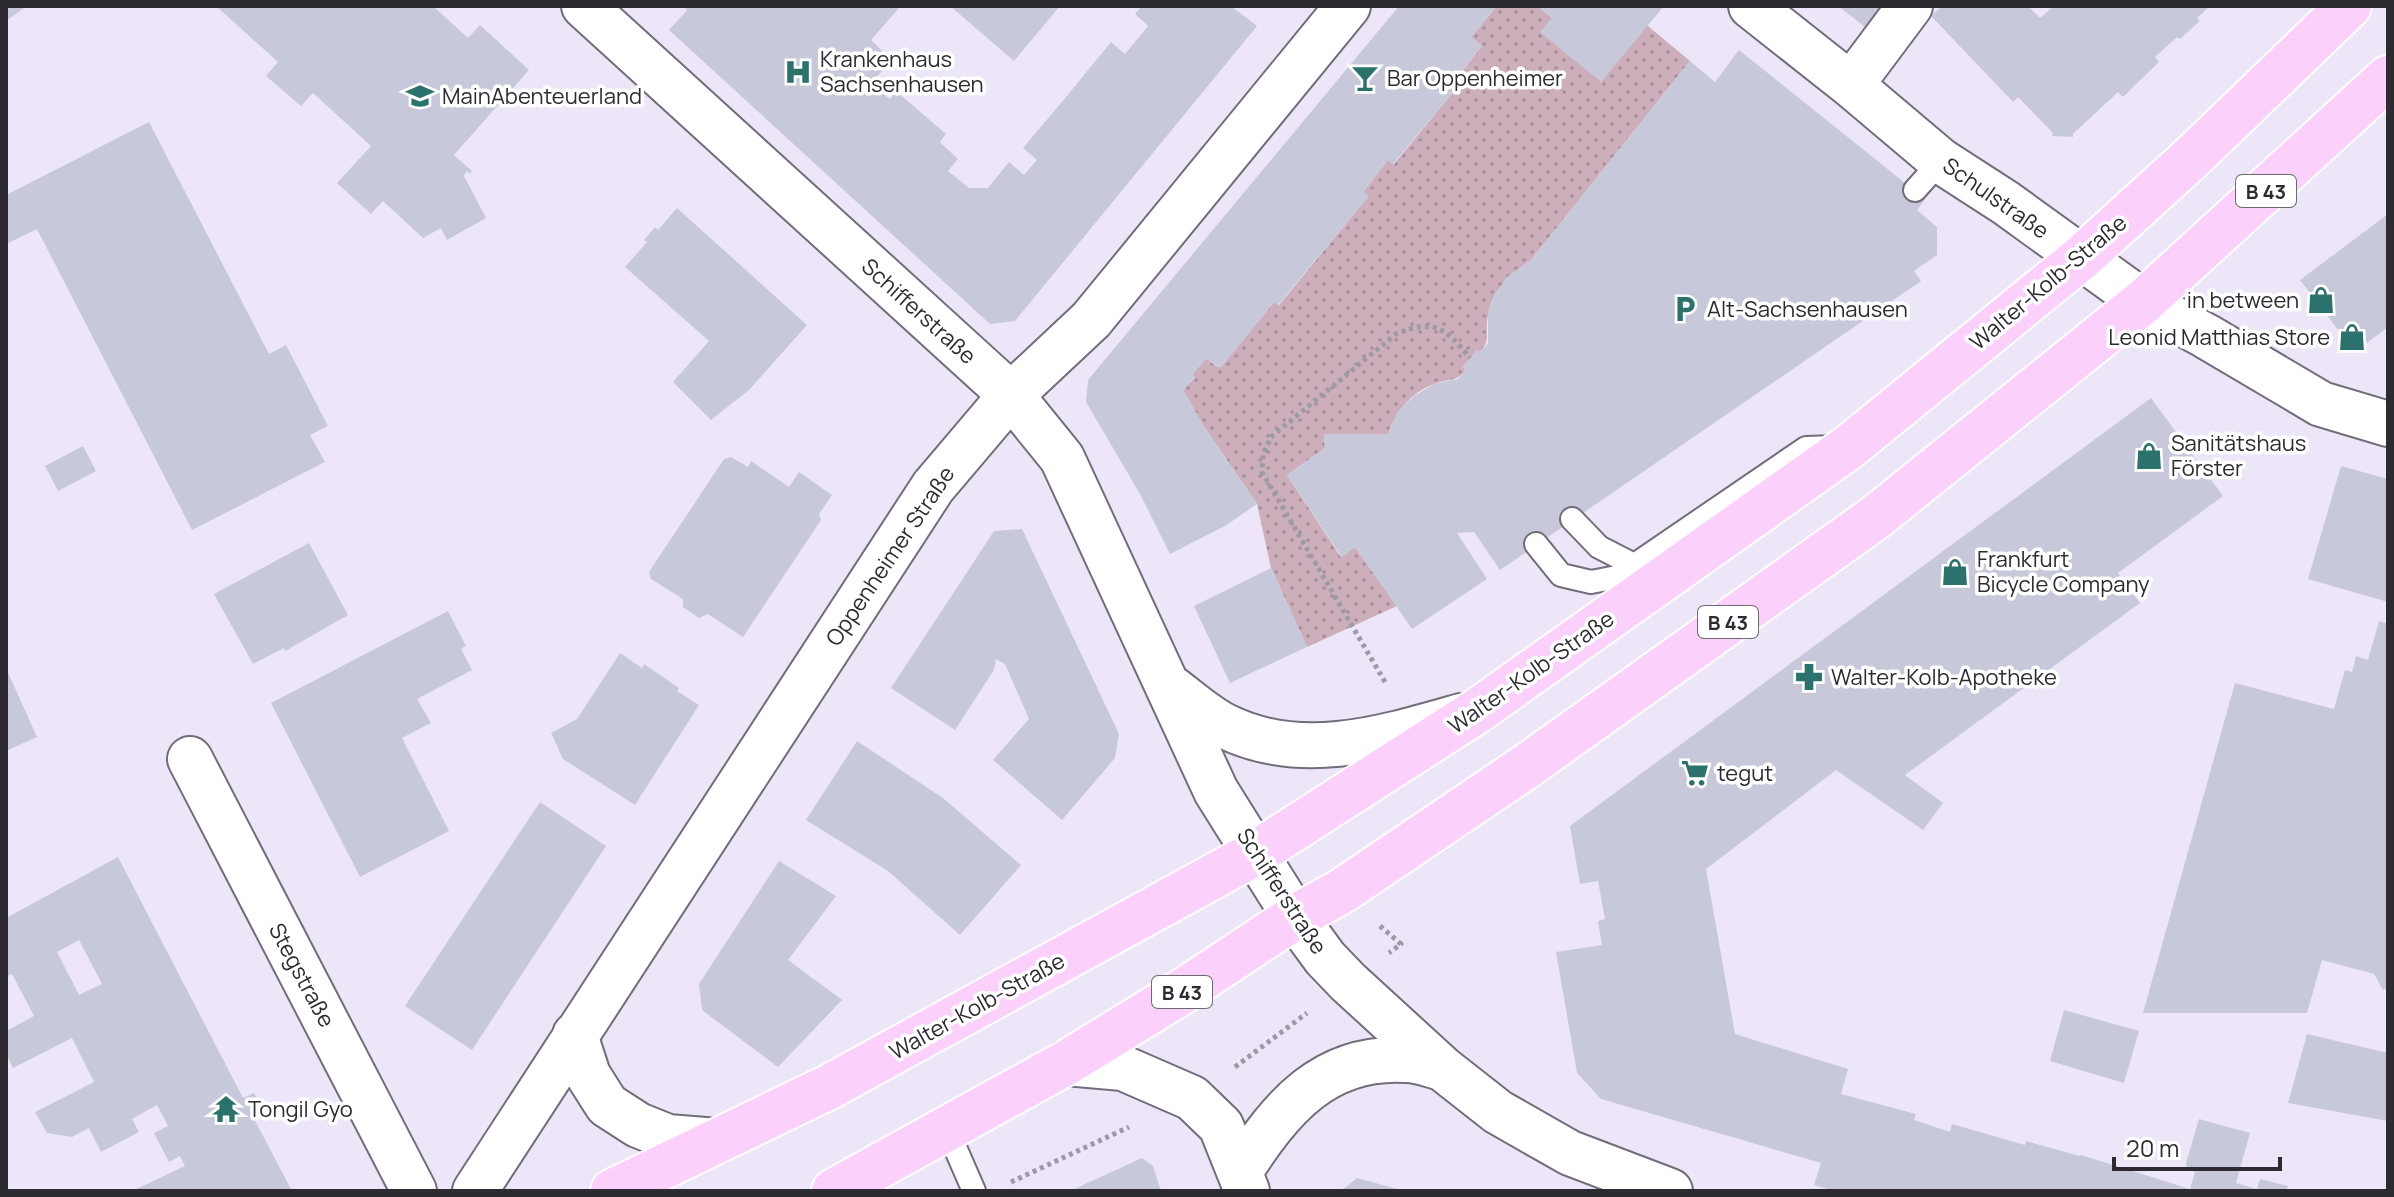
<svg xmlns="http://www.w3.org/2000/svg" width="2394" height="1197" viewBox="0 0 2394 1197" font-family="Manrope,sans-serif">
  <defs>
    <pattern id="park-dots" width="8" height="8" patternUnits="userSpaceOnUse" patternTransform="scale(2)"><rect width="8" height="8" fill="#ccafbb"/><path d="M2 2h.1M6 6h.1" fill="none" stroke="#a68f99" stroke-width="1.8" stroke-linecap="round"/></pattern>
  </defs>
  <rect width="100%" height="100%" fill="#ede6f8"/>
  <!-- park -->
  <path fill="url(#park-dots)" d="M1497,6h41l14,12 96,8 42,35 -159,199c-25,17 -40,31 -44,62 -1,15 3,18 -7,30l-4,-1 -13,16 3,3c-10,12 -14,8 -29,13 -25,8 -40,27 -49,51h-64l1,14 -38,27 54,82 14,-10 42,59 -90,41 -36,-79 -14,-64 -54,-79 -20,-35 12,-13 -3,-2 14,-17 11,9h4l53,-65 5,3 89,-108 -5,-5 25,-32 6,4 69,-84 -5,-4 24,-30 -11,-9z"/>
  <!-- building -->
  <path fill="#c7c9da" fill-rule="evenodd" d="M6,6h21l-21,15z
    M216,6h217l35,32 12,-13 49,45 -75,85 18,16 -2,3 -3,-3 -3,5 22,42 -39,22 -6,-12 -18,10 -40,-37 -12,13 -34,-31 34,-37 -58,-53 -12,13 -35,-30 12,-14z
    M683,6h214l2,2 -28,32 21,20 -22,24 20,15 6,-8 50,43 -6,8 18,17 -10,12 21,17h19l21,-26 15,13 13,-15 -14,-12 43,-51 45,-55 14,12 23,-28 -13,-12 7,-8h89l26,20 -242,295 -25,3 -321,-294 18,-20z
    M950,6h110l-46,55z
    M1399,6h98l-26,31 11,9 -24,30 5,4 -70,84 -5,-4 -25,32 6,4 -91,109 -4,-3 -53,65h-4l-11,-9 -14,17 3,1 -12,14 20,35 54,79 -32,22 -55,28 -30,-60 -54,-92 2,-22z
    M1538,6h126l-63,76 -61,-50 12,-14z
    M1838,6h50l-19,24z
    M1942,6h86l12,12 14,-12h156l-13,12 3,3 -20,18 -3,-2 -22,20 4,5 -36,35 -5,-5 -45,42v3l-21,-1 1,-3 -35,-36 -5,5 -82,-86z
    M1739,50l186,149 -8,11 20,17v28l-23,16 7,10 -421,289 -26,-38 -17,1 30,46 -75,50 -57,-82 -13,10 -55,-82 38,-27 -1,-14h64l10,-23 16,-15 20,-12 24,-5 8,-9 -3,-3 7,-9 7,-8 3,2 8,-9v-29l7,-19 12,-18 24,-17 159,-199 25,21z
    M149,122l120,232 17,-9 42,81 -18,9 15,27 -133,68 -155,-301 -31,15v-49z
    M677,208l130,117 -58,65 -38,30 -38,-38 36,-41 -84,-74 22,-25 -3,-2 11,-13 3,3z
    M2388,214v113l-33,25 -55,-72z
    M2151,398l72,98 -105,77 22,30 -235,172 38,28 -20,27 -87,-60 -130,99 29,165 113,35 -7,25 75,20 -2,6 36,12 2,-8 73,21 1,-4 54,15 1,-1 109,34 5,-17 -8,-4 -1,-5 13,-44 51,14 -14,50 21,6 3,-10 28,7 -2,5h-451l-21,-6 7,-22 -220,-64 -24,-26 -21,-121 46,-7 -4,-24 7,-2 -7,-38 -18,3 -10,-58z
    M83,446l13,25 -38,20 -13,-25z
    M731,457l17,10 3,-6 38,26 10,-15 33,23 -13,19 2,6 -78,117 -35,-23 -9,4 -16,-11v-8l-32,-20 -2,-7 75,-113z
    M2341,466l47,13v123l-80,-23z
    M1022,529l97,205 -4,24 -53,62 -69,-60 36,-41 -24,-55 -9,-5 -2,11 -39,60 -64,-42 103,-157z
    M309,543l39,72 -63,36 -1,-3 -31,16 -39,-70z
    M1271,568l36,79 -77,36 -36,-77z
    M448,611l18,35 -5,3 11,21 -55,29 14,24 -29,15 47,93 -89,46 -89,-174z
    M2379,621l9,3v363l-5,3 -9,-16 -52,-14 -15,53h-164l92,-330 99,26 11,-39 7,2 4,-16 12,4z
    M620,653l22,15 2,-4 35,24 -2,3 22,14 -64,100 -72,-46 -12,-26 26,-14z
    M6,668l31,69 -31,14z
    M857,741l86,57 78,67 -61,70 -72,-64 -82,-51z
    M540,802l66,44 -134,204 -67,-44z
    M118,857l125,241 11,-5 9,16 -11,6 40,76h-160l53,-25 -5,-10 -11,6 -15,-29 14,-7 -11,-21 -25,14 7,13 -38,20 -12,-24 -17,9 -25,-4 -12,-21 59,-30 -22,-44 -59,30 -7,-14v-23l28,-15 -22,-42 -6,3v-59zM79,940l23,44 -23,11 -22,-43z
    M779,861l57,35 -48,64 54,40 -64,67 -76,-57 -3,-26z
    M2064,1010l75,21 -15,52 -74,-22z
    M2307,1034l81,19v68l-100,-18z
    M1142,1158l11,8 8,25h-91z
    M1357,1178l44,12 -1,1h-59z"/>
  <g fill="none" stroke-linecap="round" stroke-linejoin="round">
    <!-- lane casing -->
    <g stroke="#726c7b" stroke-width="26">
      <path id="lane" d="M1915,190l26,-29
        M1572,519l27,28 35,18
        M1536,544l25,31 30,7 26,-5 189,-129 30,-1
        M947,1129l27,62"/>
    </g>
    <!-- street casing -->
    <g stroke="#726c7b" stroke-width="48">
      <path id="street" d="M584,6l427,389 51,63 154,333 79,126 30,41 23,24 94,86 56,44 72,41 100,38
        M1751,6l100,79 90,76 65,42 137,99 63,34 115,68 67,20
        M1851,85l59,-79
        M1169,686c18,13 36,30 56,40 76,38 159,12 236,-10
        M190,759l224,432
        M575,1035l13,40 19,30 31,20 30,12 49,4
        M1066,1063l57,5 69,30 29,28 26,65
        M1241,1170c40,-62 83,-115 165,-110 12,0 24,5 36,8
        M475,1191l458,-704 78,-92 80,-75 257,-314"/>
    </g>
    <!-- primary casing -->
    <g stroke="#fff" stroke-width="48">
      <path id="primary" d="M613,1191l216,-104 427,-234 221,-142 372,-264 232,-189 109,-99 159,-153
        M834,1191l232,-128 111,-68 118,-78 47,-26 182,-123 352,-251 267,-215 245,-224"/>
    </g>
    <!-- path -->
    <path stroke="#9e99a6" stroke-width="5" stroke-dasharray="4 4" stroke-linecap="butt" d="M1385,682l-123,-210 1,-18 8,-17 125,-103c39,-16 49,-6 74,24
      M1380,926l21,18 -12,9
      M1235,1067l72,-54
      M1011,1182l118,-55"/>
    <!-- lane -->
    <use href="#lane" stroke="#fff" stroke-width="22"/>
    <!-- street -->
    <use href="#street" stroke="#fff" stroke-width="44"/>
    <!-- primary -->
    <use href="#primary" stroke="#fbd1fb" stroke-width="44"/>
  </g>
  <!-- icons -->
  <defs>
    <g id="hospital-bare" transform="scale(2.16)"><path d="M-5-5h3v3.5h4V-5h3V5h-3V1.5h-4V5h-3Z" fill="#2a726b" stroke="#fff" stroke-width="2.5" paint-order="stroke"/></g>
    <g id="bar-bare" transform="scale(2.16)"><path d="M-6-5H6L.8 .8V4.5H3.5V6h-7V4.5H-.8V.8Z" fill="#2a726b" stroke="#fff" stroke-width="2.5" paint-order="stroke"/></g>
    <g id="school-bare" transform="scale(2.16)"><path d="M0-5L7-2L0 1L-7-2ZM-4 1L0 2.5L4 1V4Q0 6-4 4Z" fill="#2a726b" stroke="#fff" stroke-width="2.5" paint-order="stroke"/></g>
    <g id="shop-bare" transform="scale(2.16)"><path d="M-5-2.5h2.3a2.7 3.5 0 0 1 5.4 0H5L5.5 6h-11ZM-1.5-2.5h3a1.5 2.3 0 0 0-3 0Z" fill="#2a726b" stroke="#fff" stroke-width="2.5" paint-order="stroke"/></g>
    <g id="parking-bare" transform="scale(2.16)"><path d="M-3.5-5.5H1a3.5 3.5 0 0 1 0 7H-1V5.5H-3.5ZM-1-3.4V-.6H.8a1.4 1.4 0 0 0 0-2.8Z" fill="#2a726b" stroke="#fff" stroke-width="2.5" paint-order="stroke"/></g>
    <g id="pharmacy-bare" transform="scale(2.16)"><path d="M-2-6h4v4h4v4h-4v4h-4v-4h-4v-4h4Z" fill="#2a726b" stroke="#fff" stroke-width="2.5" paint-order="stroke"/></g>
    <g id="supermarket-bare" transform="scale(2.16)"><path d="M-6-5.5h2.5l.6 2H6L4.5 2H-2.5L-4.4-4H-6ZM-1.5 3.2a1.3 1.3 0 1 0 .1 0ZM3 3.2a1.3 1.3 0 1 0 .1 0Z" fill="#2a726b" stroke="#fff" stroke-width="2.5" paint-order="stroke"/></g>
    <g id="temple-bare" transform="scale(2.16)"><path d="M0-6L5-2H3V0L6.5 2.5H4V6H1.5V3h-3V6H-4V2.5H-6.5L-3 0V-2H-5Z" fill="#2a726b" stroke="#fff" stroke-width="2.5" paint-order="stroke"/></g>
  </defs>
  <g fill-rule="evenodd">
    <use href="#hospital-bare" x="798" y="72"/>
    <use href="#bar-bare" x="1365" y="78"/>
    <use href="#school-bare" x="420" y="96"/>
    <use href="#shop-bare" x="2321" y="300"/>
    <use href="#parking-bare" x="1685" y="309"/>
    <use href="#shop-bare" x="2352" y="337"/>
    <use href="#shop-bare" x="2149" y="456"/>
    <use href="#shop-bare" x="1955" y="572"/>
    <use href="#pharmacy-bare" x="1809" y="677"/>
    <use href="#supermarket-bare" x="1695" y="773"/>
    <use href="#temple-bare" x="226" y="1109"/>
  </g>
  <g text-anchor="middle" dominant-baseline="central" stroke-width="7" stroke-linejoin="round" paint-order="stroke">
    <!-- shield labels -->
    <g fill="#fff" stroke="#6c6b6f" stroke-width="2">
      <rect x="2236" y="175" width="60" height="32" rx="6"/>
      <rect x="1698" y="606" width="60" height="32" rx="6"/>
      <rect x="1152" y="976" width="60" height="32" rx="6"/>
    </g>
    <g font-size="20" font-weight="bold" fill="#2d2b31">
      <text x="2266" y="191">B 43</text>
      <text x="1728" y="622">B 43</text>
      <text x="1182" y="992">B 43</text>
    </g>
    <!-- poi labels -->
    <g font-size="22" fill="#2d2b31" stroke="#fff" text-anchor="start">
      <text x="820" y="59">Krankenhaus<tspan x="820" dy="25">Sachsenhausen</tspan></text>
      <text x="1387" y="78">Bar Oppenheimer</text>
      <text x="442" y="96">MainAbenteuerland</text>
      <text x="2299" y="300" text-anchor="end">in between</text>
      <text x="1707" y="309">Alt-Sachsenhausen</text>
      <text x="2330" y="337" text-anchor="end">Leonid Matthias Store</text>
      <text x="2171" y="443">Sanitätshaus<tspan x="2171" dy="25">Förster</tspan></text>
      <text x="1977" y="559">Frankfurt<tspan x="1977" dy="25">Bicycle Company</tspan></text>
      <text x="1831" y="677">Walter-Kolb-Apotheke</text>
      <text x="1717" y="773">tegut</text>
      <text x="248" y="1109">Tongil Gyo</text>
    </g>
    <!-- street labels -->
    <g font-size="22" fill="#2d2b31" stroke="#fff">
      <text transform="translate(1996 198) rotate(35)">Schulstraße</text>
      <text transform="translate(2048 282) rotate(-40)">Walter-Kolb-Straße</text>
      <text transform="translate(919 311) rotate(42)">Schifferstraße</text>
      <text transform="translate(890 556) rotate(-56)">Oppenheimer Straße</text>
      <text transform="translate(1531 672) rotate(-35)">Walter-Kolb-Straße</text>
      <text transform="translate(1282 891) rotate(57)">Schifferstraße</text>
      <text transform="translate(302 975) rotate(62)">Stegstraße</text>
      <text transform="translate(977 1006) rotate(-29)">Walter-Kolb-Straße</text>
    </g>
  </g>
  <!-- border -->
  <rect width="2394" height="1197" fill="none" stroke="#2d2b31" stroke-width="16"/>
  <!-- scale -->
  <path d="M2114 1157v12h166v-12" fill="none" stroke="#2d2b31" stroke-width="4"/>
  <text x="2126" y="1157" font-size="24" fill="#2d2b31" stroke="#ffffff" stroke-width="6" paint-order="stroke">20 m</text>
</svg>
